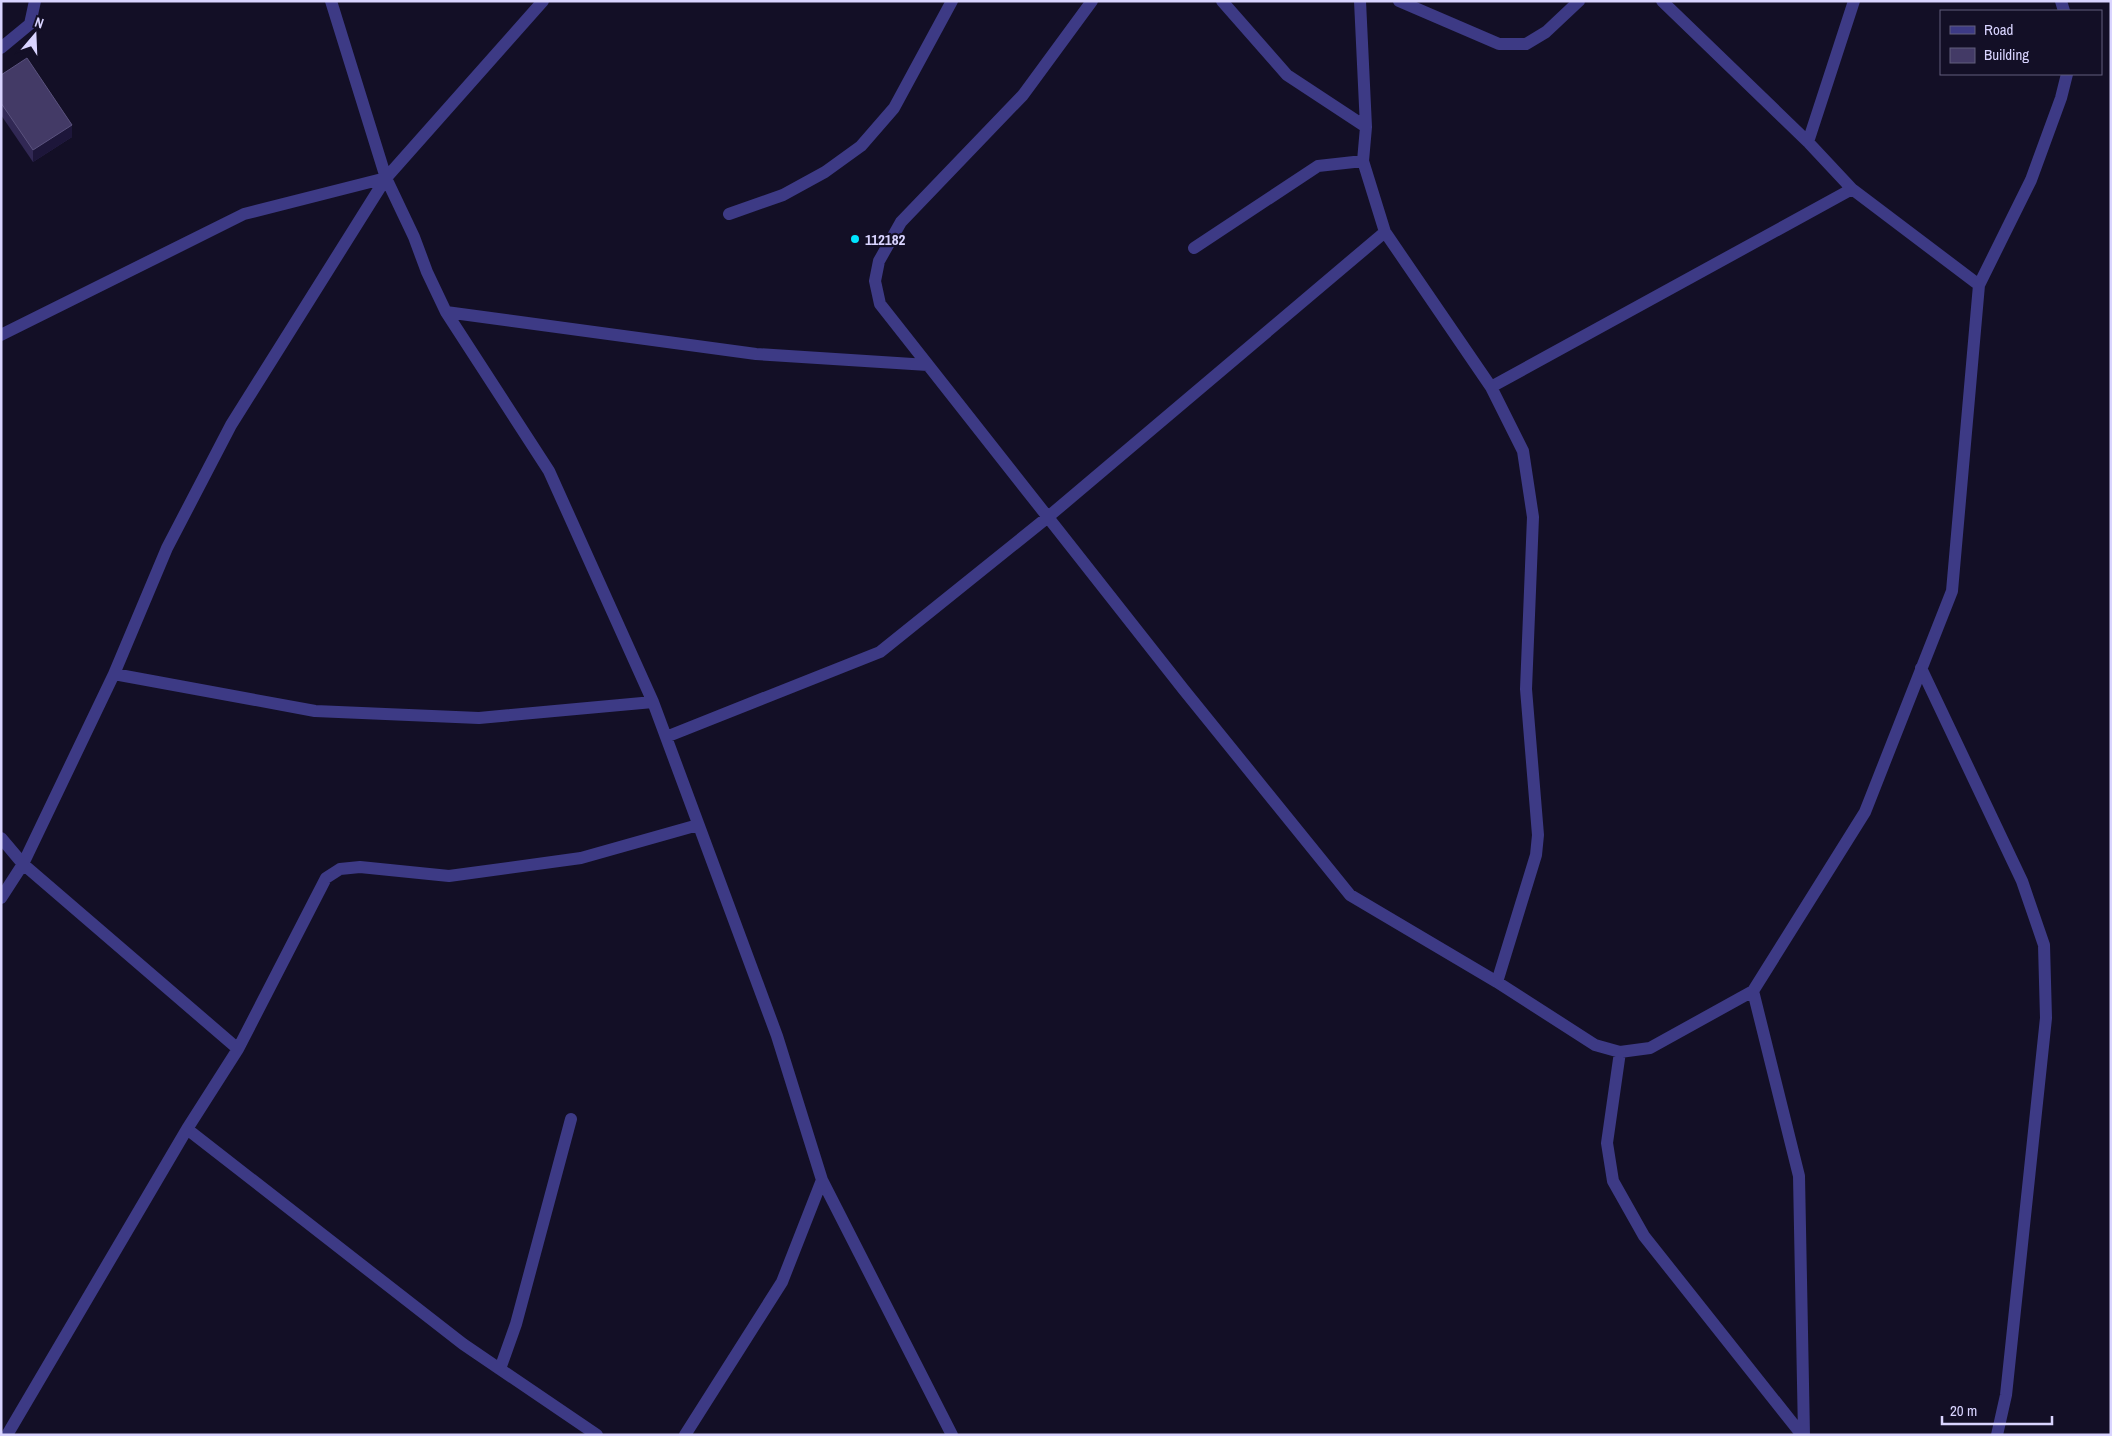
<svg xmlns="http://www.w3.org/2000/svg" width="2112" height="1436" viewBox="0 0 2112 1436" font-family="'Archivo Narrow',sans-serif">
  <rect width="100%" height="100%" fill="#130f26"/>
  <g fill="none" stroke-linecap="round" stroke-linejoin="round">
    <!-- minor -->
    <path stroke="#3d3a85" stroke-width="12" d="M331,1l55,177 28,59 13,35 19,40 103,159 104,231 124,334 45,144 -40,102 -97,153
      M1092,1l-69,94 -122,127 -22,39 -4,20 5,23 304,386 166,205 147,87 98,63 25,7 30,-4 103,-57 112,-179 87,-221 27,-306 52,-105 30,-82 6,-24
      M1222,1l65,74 79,52
      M1360,1l6,126 -3,34 22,71 106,155 32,64 10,66 -7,172 12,146 -2,20 -39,127
      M1399,1l100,43h27l20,-12 33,-31
      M1662,1l146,141 44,47 127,96
      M2061,1l3,10
      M1,48l29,-24 5,-23
      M1808,142l46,-141
      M729,214l54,-19 42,-23 36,-26 33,-38 58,-107
      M1194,248l124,-82 45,-5
      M446,312l310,42 172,11
      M1,335l243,-121 142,-36
      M1491,387l361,-198
      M1921,668l101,213 22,64 2,73 -40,377 -9,40
      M114,674l201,37 164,7 174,-16
      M666,737l214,-85 168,-135 337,-285
      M1,838l22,26 215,185 -51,80 276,215 134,91
      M1,898l22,-34 91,-190 53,-126 64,-123 155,-247 157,-177
      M1753,991l46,185 5,259
      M238,1049l88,-171 14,-9 20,-2 89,9 132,-18 117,-33
      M1620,1052l-13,91 6,38 31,55 158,199
      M822,1180l130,255
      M500,1369l16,-45 55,-205
      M7,1435l180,-306"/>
  </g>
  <!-- wall -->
  <path fill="#312854" d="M1,75l71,62 -39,25 -32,-47z"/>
  <!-- shaded-wall -->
  <path fill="#1d163a" d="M72,125v12l-39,25v-12z"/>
  <!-- building -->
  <path fill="#433a66" stroke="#5a527e" d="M27,58l45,67 -39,25 -32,-47v-28z"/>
  <!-- markers -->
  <circle fill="#00e5ff" stroke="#130f26" stroke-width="2" cx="855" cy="239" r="5"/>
  <g text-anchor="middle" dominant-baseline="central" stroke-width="4.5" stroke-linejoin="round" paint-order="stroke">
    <!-- poi labels -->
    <g font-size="15" font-weight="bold" fill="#d9d4ff" stroke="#130f26" text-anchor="start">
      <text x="865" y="239">112182</text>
    </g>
  </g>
  <!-- border -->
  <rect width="2112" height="1436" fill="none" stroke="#d9d4ff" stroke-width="5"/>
  <!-- legend -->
  <rect x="1940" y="10" width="162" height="65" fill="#130f26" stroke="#625e7d"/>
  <rect x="1950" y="26" width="25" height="8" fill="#3d3a85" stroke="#625e7d"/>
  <text x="1984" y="35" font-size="15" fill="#d9d4ff">Road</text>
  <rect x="1950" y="48" width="25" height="15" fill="#433a66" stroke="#625e7d"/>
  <text x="1984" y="60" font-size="15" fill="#d9d4ff">Building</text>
  <!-- north arrow -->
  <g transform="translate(35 35) rotate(19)" stroke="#130f26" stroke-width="4" paint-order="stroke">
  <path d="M0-4L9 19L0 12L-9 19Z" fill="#d9d4ff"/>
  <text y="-8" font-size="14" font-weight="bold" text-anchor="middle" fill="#d9d4ff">N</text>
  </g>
  <!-- scale -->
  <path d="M1942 1416v8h110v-8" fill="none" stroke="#d9d4ff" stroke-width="2.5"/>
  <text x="1950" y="1416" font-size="15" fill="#d9d4ff" stroke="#130f26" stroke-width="4" paint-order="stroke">20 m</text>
</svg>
